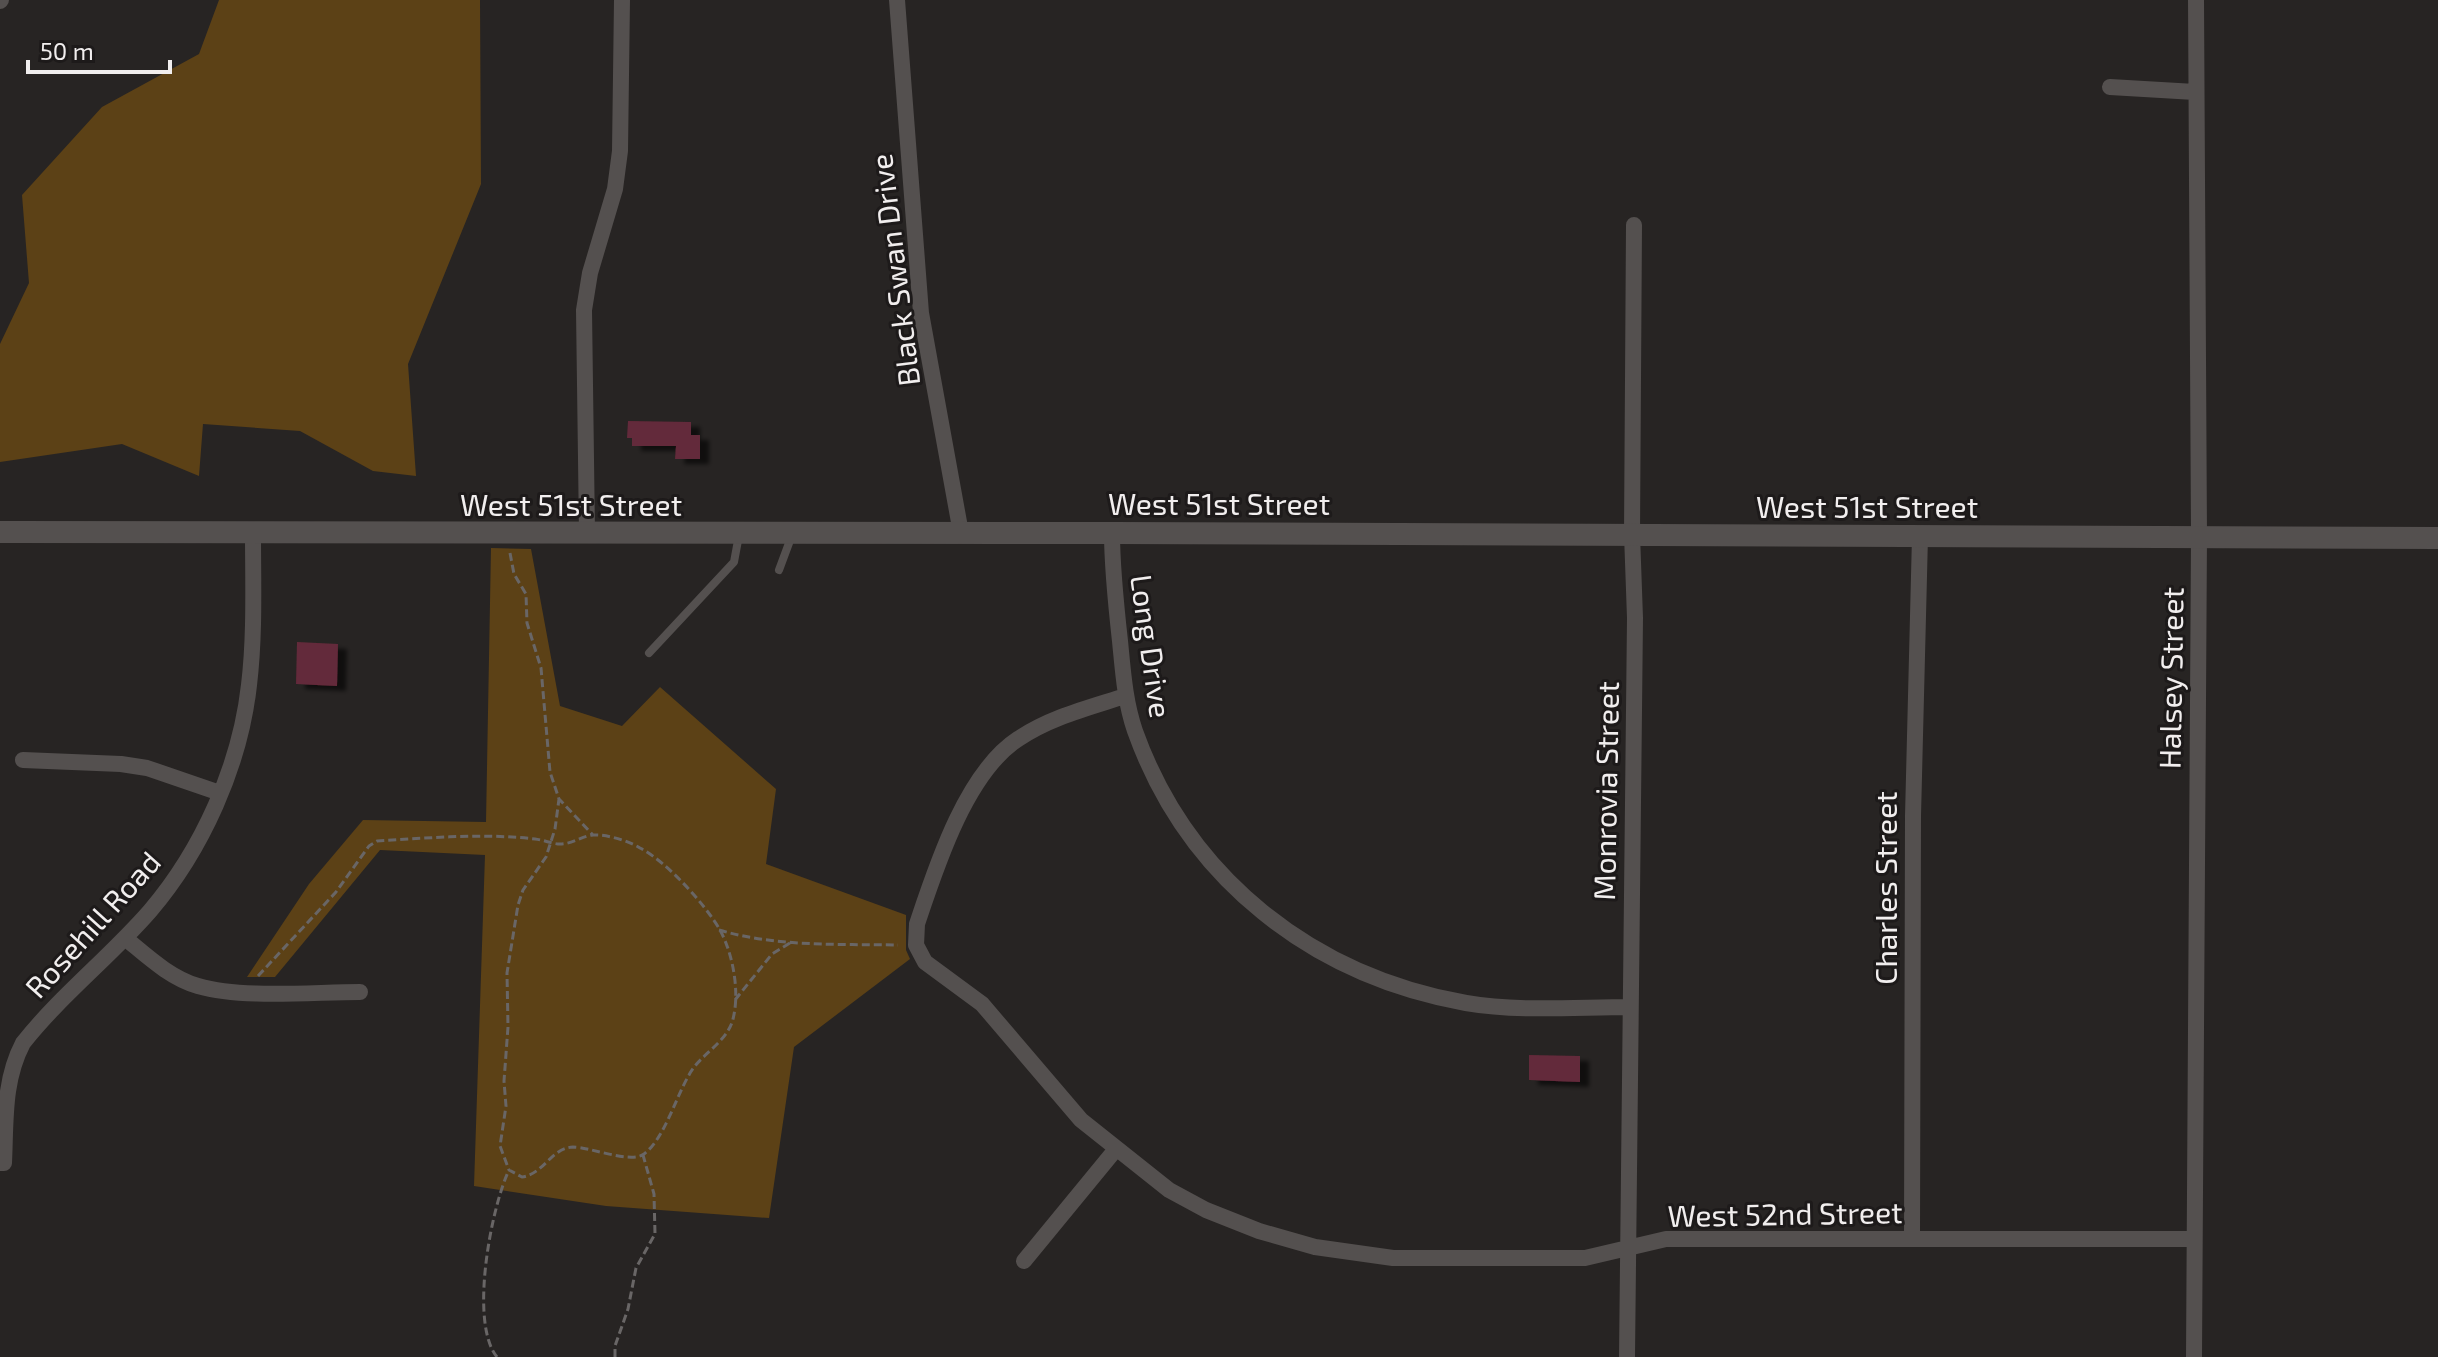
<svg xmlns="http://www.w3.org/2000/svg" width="2438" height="1357" viewBox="0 0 2438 1357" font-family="'Exo 2',sans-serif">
  <defs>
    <filter id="shadow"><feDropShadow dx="9" dy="5" stdDeviation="2" flood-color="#0009"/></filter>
  </defs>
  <rect width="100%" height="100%" fill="#272423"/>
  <!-- green -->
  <path fill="#5c4116" d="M219,0h261l1,184 -73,180 8,112 -43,-5 -73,-40 -97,-7 -4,52 -77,-32 -122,18v-118l29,-61 -7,-88 80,-88 97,-53z
    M491,548l40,1 29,157 62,20 38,-39 116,102 -10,75 140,51v35l4,9 -116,88 -25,171 -163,-12 -132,-20 11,-331 -105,-5 -105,127h-28l62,-93 54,-64 123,2z"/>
  <!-- building -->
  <path fill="#64293a" filter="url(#shadow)" d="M628,421l63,1v13h9v24h-25l1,-13h-44v-8h-5z
    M297,642l41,2 -1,42 -41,-2z
    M1529,1055l51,1v26l-51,-2z"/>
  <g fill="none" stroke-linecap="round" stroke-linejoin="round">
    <!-- path -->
    <path stroke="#696666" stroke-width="3" stroke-dasharray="8 4" stroke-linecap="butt" d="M510,553l4,21 12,20 1,29 14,45 9,104 9,27 34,36
      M719,930c58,17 119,14 179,15
      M258,976l78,-84 33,-46 8,-5c52,-3 106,-8 158,-2 8,1 15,4 23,5 13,1 24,-8 35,-9 13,-1 36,6 47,13 27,14 65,56 80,82 13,24 20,62 13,89 -6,24 -33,35 -44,56 -13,22 -25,64 -45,79 -13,10 -54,-7 -71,-7 -22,1 -29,27 -51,30l-13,-7 -9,-24 6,-40 -2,-25 4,-54 -1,-54 11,-68 5,-15 23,-33 9,-28 4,-30
      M735,1000l37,-46 18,-11
      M497,1357c-28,-34 -6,-149 12,-187
      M615,1357v-11l13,-37 8,-41 19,-34 -1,-40 -11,-39"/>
    <!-- lane -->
    <path stroke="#54504f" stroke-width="8" d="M779,570l13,-35
      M649,653l85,-91 5,-27"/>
    <!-- street -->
    <path stroke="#54504f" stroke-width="16" d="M897,0l24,313 40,220
      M0,1l1,-1
      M2110,87l85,5
      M587,533l-3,-223 6,-37 25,-84 5,-38 2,-151
      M1112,533c0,36 4,72 8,108 3,31 5,61 15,90 53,148 178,245 331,272 53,9 110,4 164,4
      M1125,696c-37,12 -74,21 -107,43 -52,34 -82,128 -101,185l-1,21 9,17 57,42 99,116 88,70 37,20 53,21 56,16 78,11h192l81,-19h528
      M23,760l98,4 26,4 73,25
      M125,938c22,18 45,40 73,48 45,13 114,6 162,6
      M0,1163h4c2,-41 -1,-82 19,-120 38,-48 87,-86 127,-132 52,-61 90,-145 99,-226 6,-50 4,-101 4,-152
      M1912,1239l1,-423 7,-280
      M1024,1261l92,-112
      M1627,1357l8,-739 -3,-84 2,-309
      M2194,1357l5,-821 -3,-536"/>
    <!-- secondary -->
    <path stroke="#54504f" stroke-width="22" d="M0,532l1112,1 1326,5"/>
  </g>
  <g text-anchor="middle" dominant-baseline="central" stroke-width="6" stroke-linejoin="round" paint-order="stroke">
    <!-- street labels -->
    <g font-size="30" fill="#f1eeee" stroke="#1d1a1a">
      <text transform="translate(894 270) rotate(-97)">Black Swan Drive</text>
      <text x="1219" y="503">West 51st Street</text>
      <text x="571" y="504">West 51st Street</text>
      <text x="1867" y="506">West 51st Street</text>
      <text transform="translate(1152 646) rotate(82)">Long Drive</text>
      <text transform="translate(2170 678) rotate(-89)">Halsey Street</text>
      <text transform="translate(1605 791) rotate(-89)">Monrovia Street</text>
      <text transform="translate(1885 888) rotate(-90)">Charles Street</text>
      <text transform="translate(92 924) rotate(-48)">Rosehill Road</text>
      <text transform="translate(1785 1213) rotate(-1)">West 52nd Street</text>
    </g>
  </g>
  <!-- scale -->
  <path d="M28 60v12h142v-12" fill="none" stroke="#f1eeee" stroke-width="4"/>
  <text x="40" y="60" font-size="24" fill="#f1eeee" stroke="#1d1a1a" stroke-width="6" paint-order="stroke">50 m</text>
</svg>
